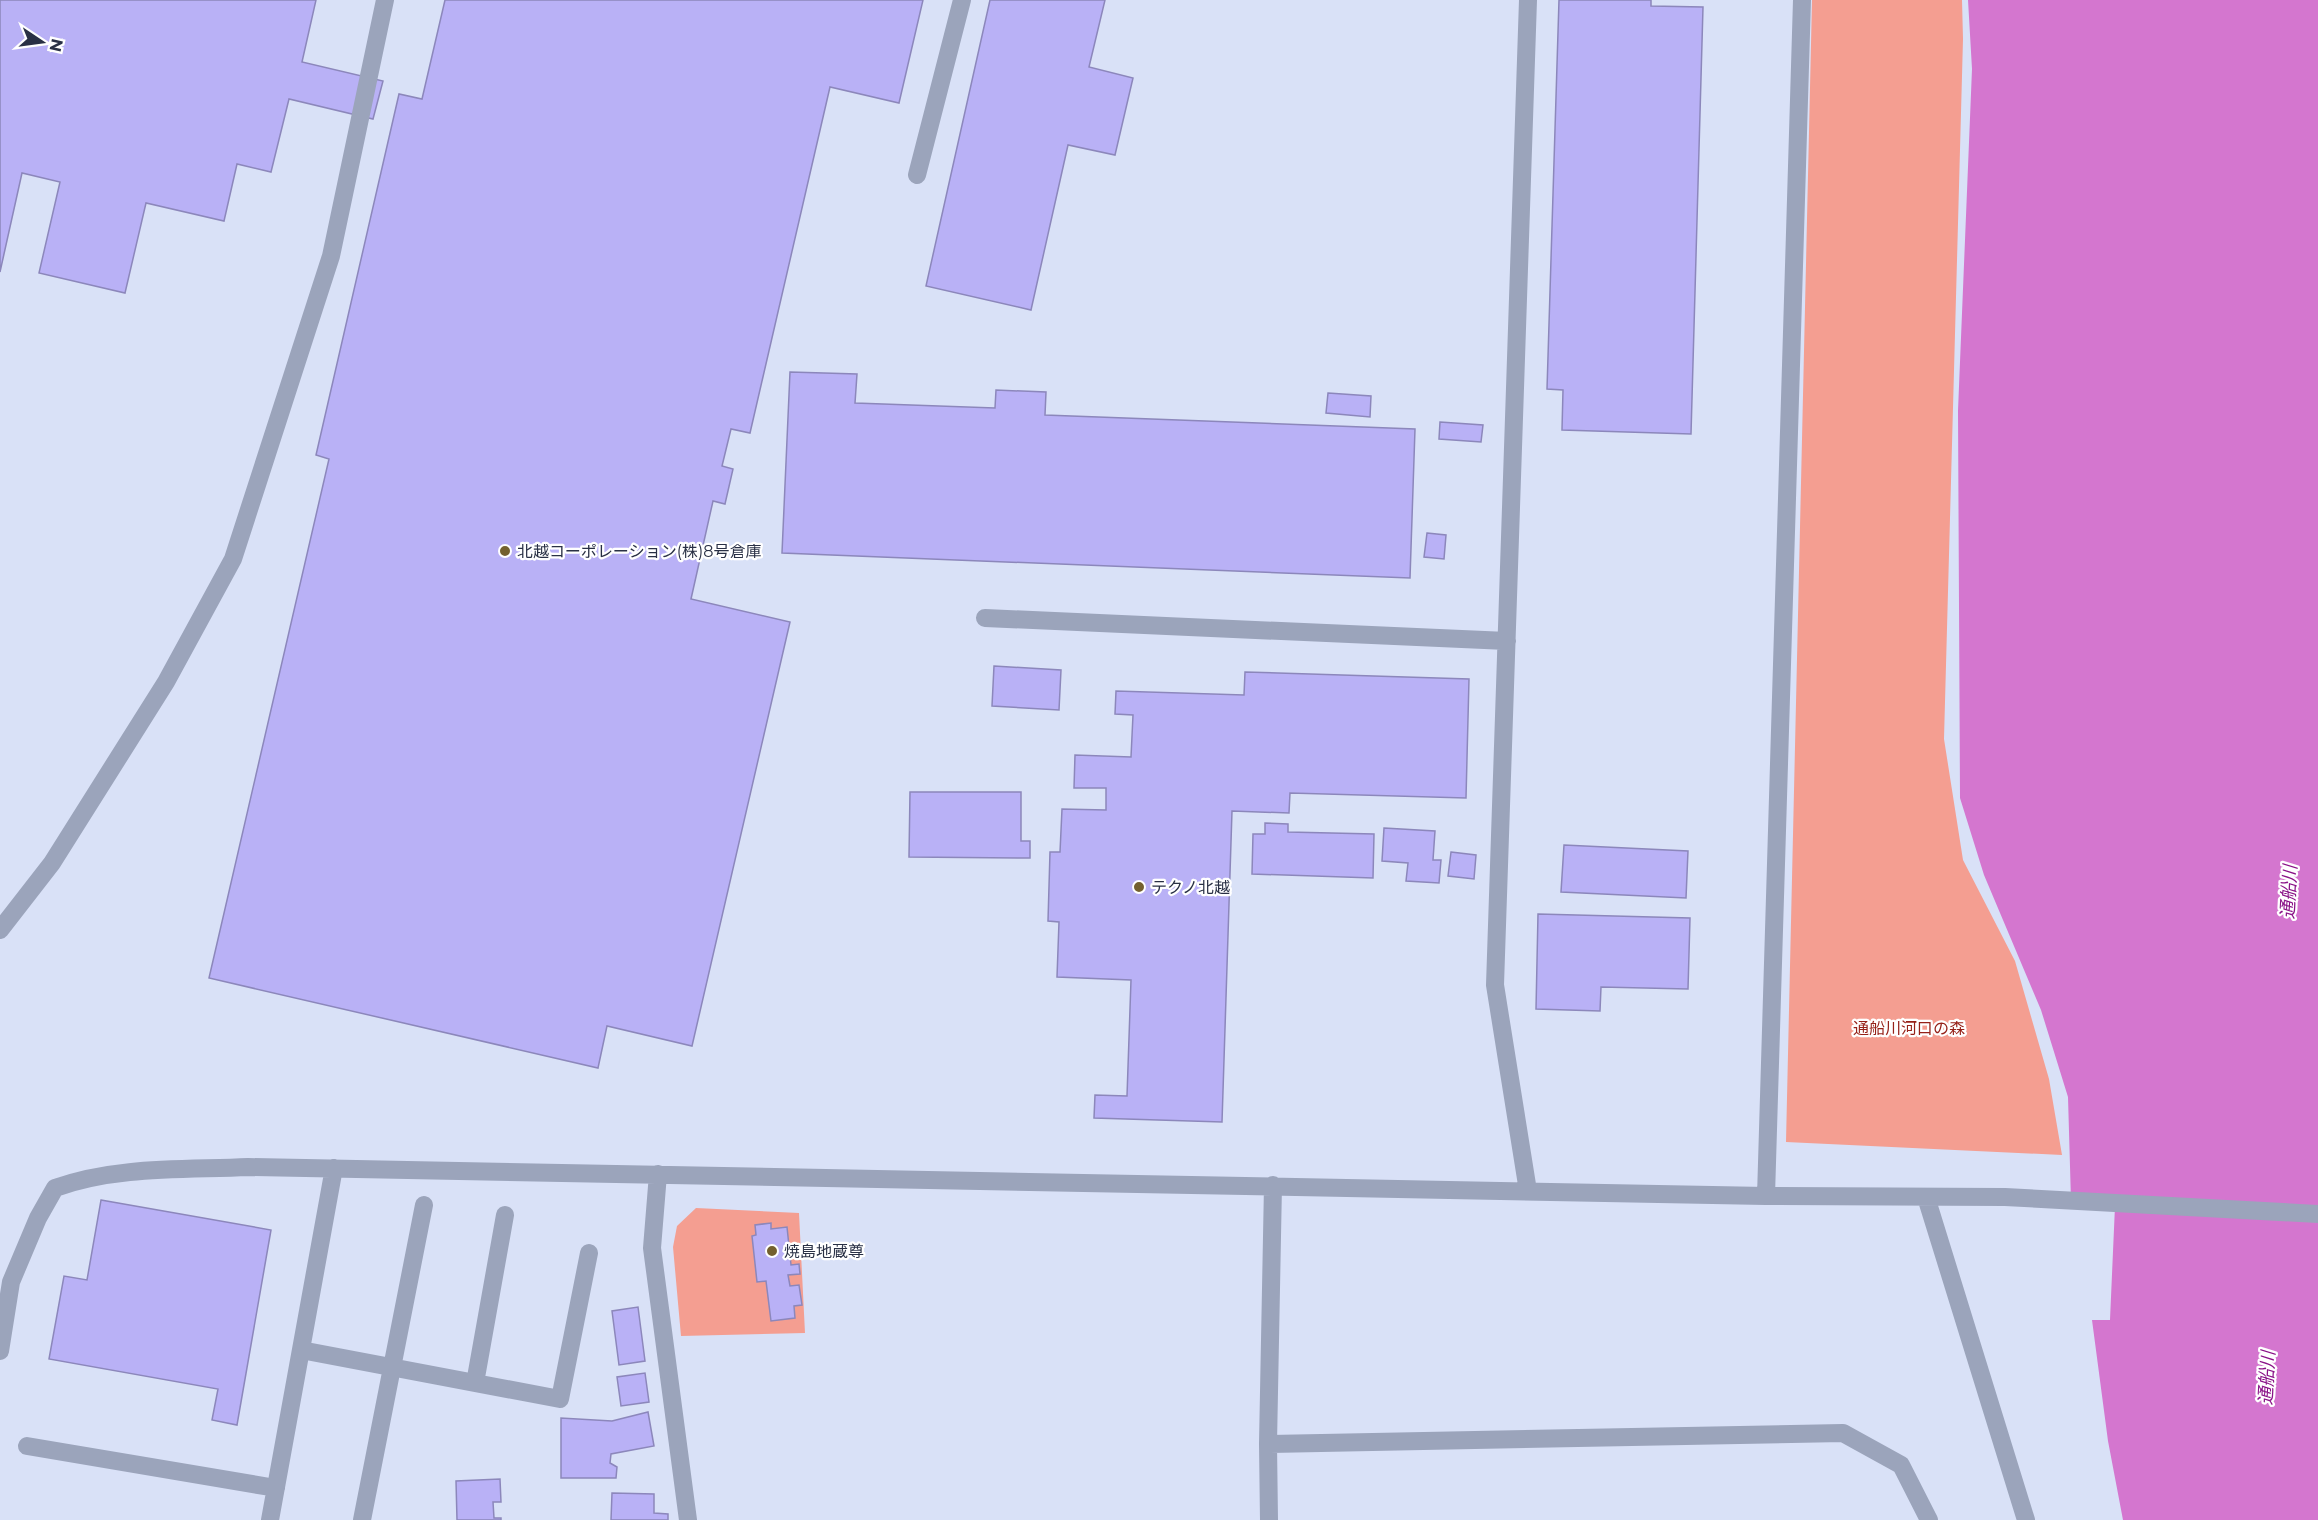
<svg xmlns="http://www.w3.org/2000/svg" width="2318" height="1520" viewBox="0 0 2318 1520" font-family="Montserrat,'Noto Sans JP',sans-serif">
  <rect width="100%" height="100%" fill="#d9e1f7"/>
  <!-- green -->
  <path fill="#f49e91" d="M1812,0h150l1,39 -19,700 19,121 52,101 34,118 13,76 -276,-13z
    M696,1208l103,5 6,120 -124,3 -8,-89 4,-21z"/>
  <!-- water -->
  <path fill="#d476cf" d="M1968,0h350v1520h-195l-15,-79 -16,-121h18l5,-114 -44,-5 -3,-104 -27,-87 -57,-135 -24,-77 -2,-387 14,-342z"/>
  <!-- building -->
  <path fill="#b9b1f6" stroke="#8c87bb" stroke-width="1.5" d="M0,0h316l-14,62 81,19 -10,38 -84,-20 -18,73 -34,-8 -13,57 -78,-18 -21,90 -86,-20 21,-91 -38,-9 -22,99z
    M445,0h478l-24,103 -69,-16 -80,346 -19,-4 -9,37 11,3 -8,35 -12,-3 -22,98 99,23 -98,424 -85,-20 -9,42 -389,-90 120,-519 -13,-4 83,-361 23,5z
    M990,0h115l-16,67 44,11 -18,77 -47,-10 -37,165 -105,-24z
    M1559,0h92v6l52,1 -12,427 -129,-4 1,-40 -16,-1z
    M790,372l67,2 -2,29 140,5 1,-18 50,2 -1,23 370,14 -5,149 -628,-25z
    M1328,393l43,3 -1,21 -44,-4z
    M1440,422l43,3 -2,17 -42,-3z
    M1427,533l19,2 -2,24 -20,-2z
    M994,666l67,4 -2,40 -67,-4z
    M1245,672l224,7 -3,119 -176,-5 -1,20 -57,-2 -10,311 -128,-4 1,-23 32,1 4,-116 -74,-3 2,-55 -11,-1 2,-69h10l2,-43 44,1v-22h-32l1,-33 56,2 2,-42 -18,-1 1,-23 128,4z
    M910,792h111v49h9v17l-121,-1z
    M1265,823l23,1v8l86,2 -1,44 -121,-4 1,-40h12z
    M1384,828l51,3 -2,29h8l-2,23 -33,-2 2,-18 -26,-2z
    M1564,845l124,6 -2,47 -125,-6z
    M1451,852l25,3 -2,24 -26,-3z
    M1538,914l152,4 -2,71 -87,-2 -1,24 -64,-2z
    M101,1200l170,30 -34,195 -25,-5 6,-31 -169,-30 15,-83 23,4z
    M771,1223v6l16,-2 4,38 8,-1 1,10 -12,1 2,11 9,-1 3,20 -8,1 1,12 -24,3 -5,-40 -9,1 -5,-46 4,-1 -1,-10z
    M638,1307l7,54 -26,4 -7,-54z
    M645,1373l4,29 -28,4 -4,-29z
    M648,1412l6,34 -43,8 -1,9 7,4 -1,11h-55v-60l51,3z
    M500,1479l1,23h-8l1,16h7v2h-44l-1,-39z
    M612,1493l42,1v19l14,1v6h-57z"/>
  <g fill="none" stroke-linecap="round" stroke-linejoin="round">
    <!-- minor -->
    <path stroke="#9ba4bb" stroke-width="18" d="M1528,0l-33,985 33,206
      M917,175l45,-175
      M985,618l522,23
      M0,930l52,-67 114,-181 67,-123 98,-303 54,-256
      M658,1174l-6,74 36,272
      M1766,1196l36,-1196
      M1926,1197l100,323
      M301,1350l259,49 29,-146
      M0,1351l11,-69 27,-64 17,-30c61,-22 129,-18 193,-21l1518,29 239,1 313,17
      M475,1383l30,-168
      M1268,1444l5,-259
      M27,1446l249,42
      M270,1520l64,-352
      M362,1520l62,-315
      M1269,1520l-1,-76 575,-11 58,32 28,55"/>
  </g>
  <!-- markers -->
  <g fill="#73602f" stroke="#fff" stroke-width="2">
    <circle cx="505" cy="551" r="6"/>
    <circle cx="1139" cy="887" r="6"/>
    <circle cx="772" cy="1251" r="6"/>
  </g>
  <g text-anchor="middle" dominant-baseline="central" stroke-width="4.5" stroke-linejoin="round" paint-order="stroke">
    <!-- poi labels -->
    <g font-size="16" fill="#293045" stroke="#fff" text-anchor="start">
      <text x="517" y="551">北越コーポレーション(株)8号倉庫</text>
      <text x="1151" y="887">テクノ北越</text>
      <text x="784" y="1251">焼島地蔵尊</text>
    </g>
    <!-- park labels -->
    <g font-size="16" fill="#962219" stroke="#fff">
      <text x="1909" y="1028">通船川河口の森</text>
    </g>
    <!-- water labels -->
    <g font-size="18" font-style="italic" fill="#891287" stroke="#fff">
      <text transform="translate(2289 892) rotate(-87)">通船川</text>
      <text transform="translate(2267 1378) rotate(-87)">通船川</text>
    </g>
  </g>
  <!-- north arrow -->
  <g transform="translate(42 42) rotate(103)" stroke="#ffffff" stroke-width="4.5" paint-order="stroke">
  <path d="M0-4.5L10 22L0 15L-10 22Z" fill="#293045"/>
  <text y="-9" font-size="16" font-weight="bold" text-anchor="middle" fill="#293045">N</text>
  </g>
</svg>
